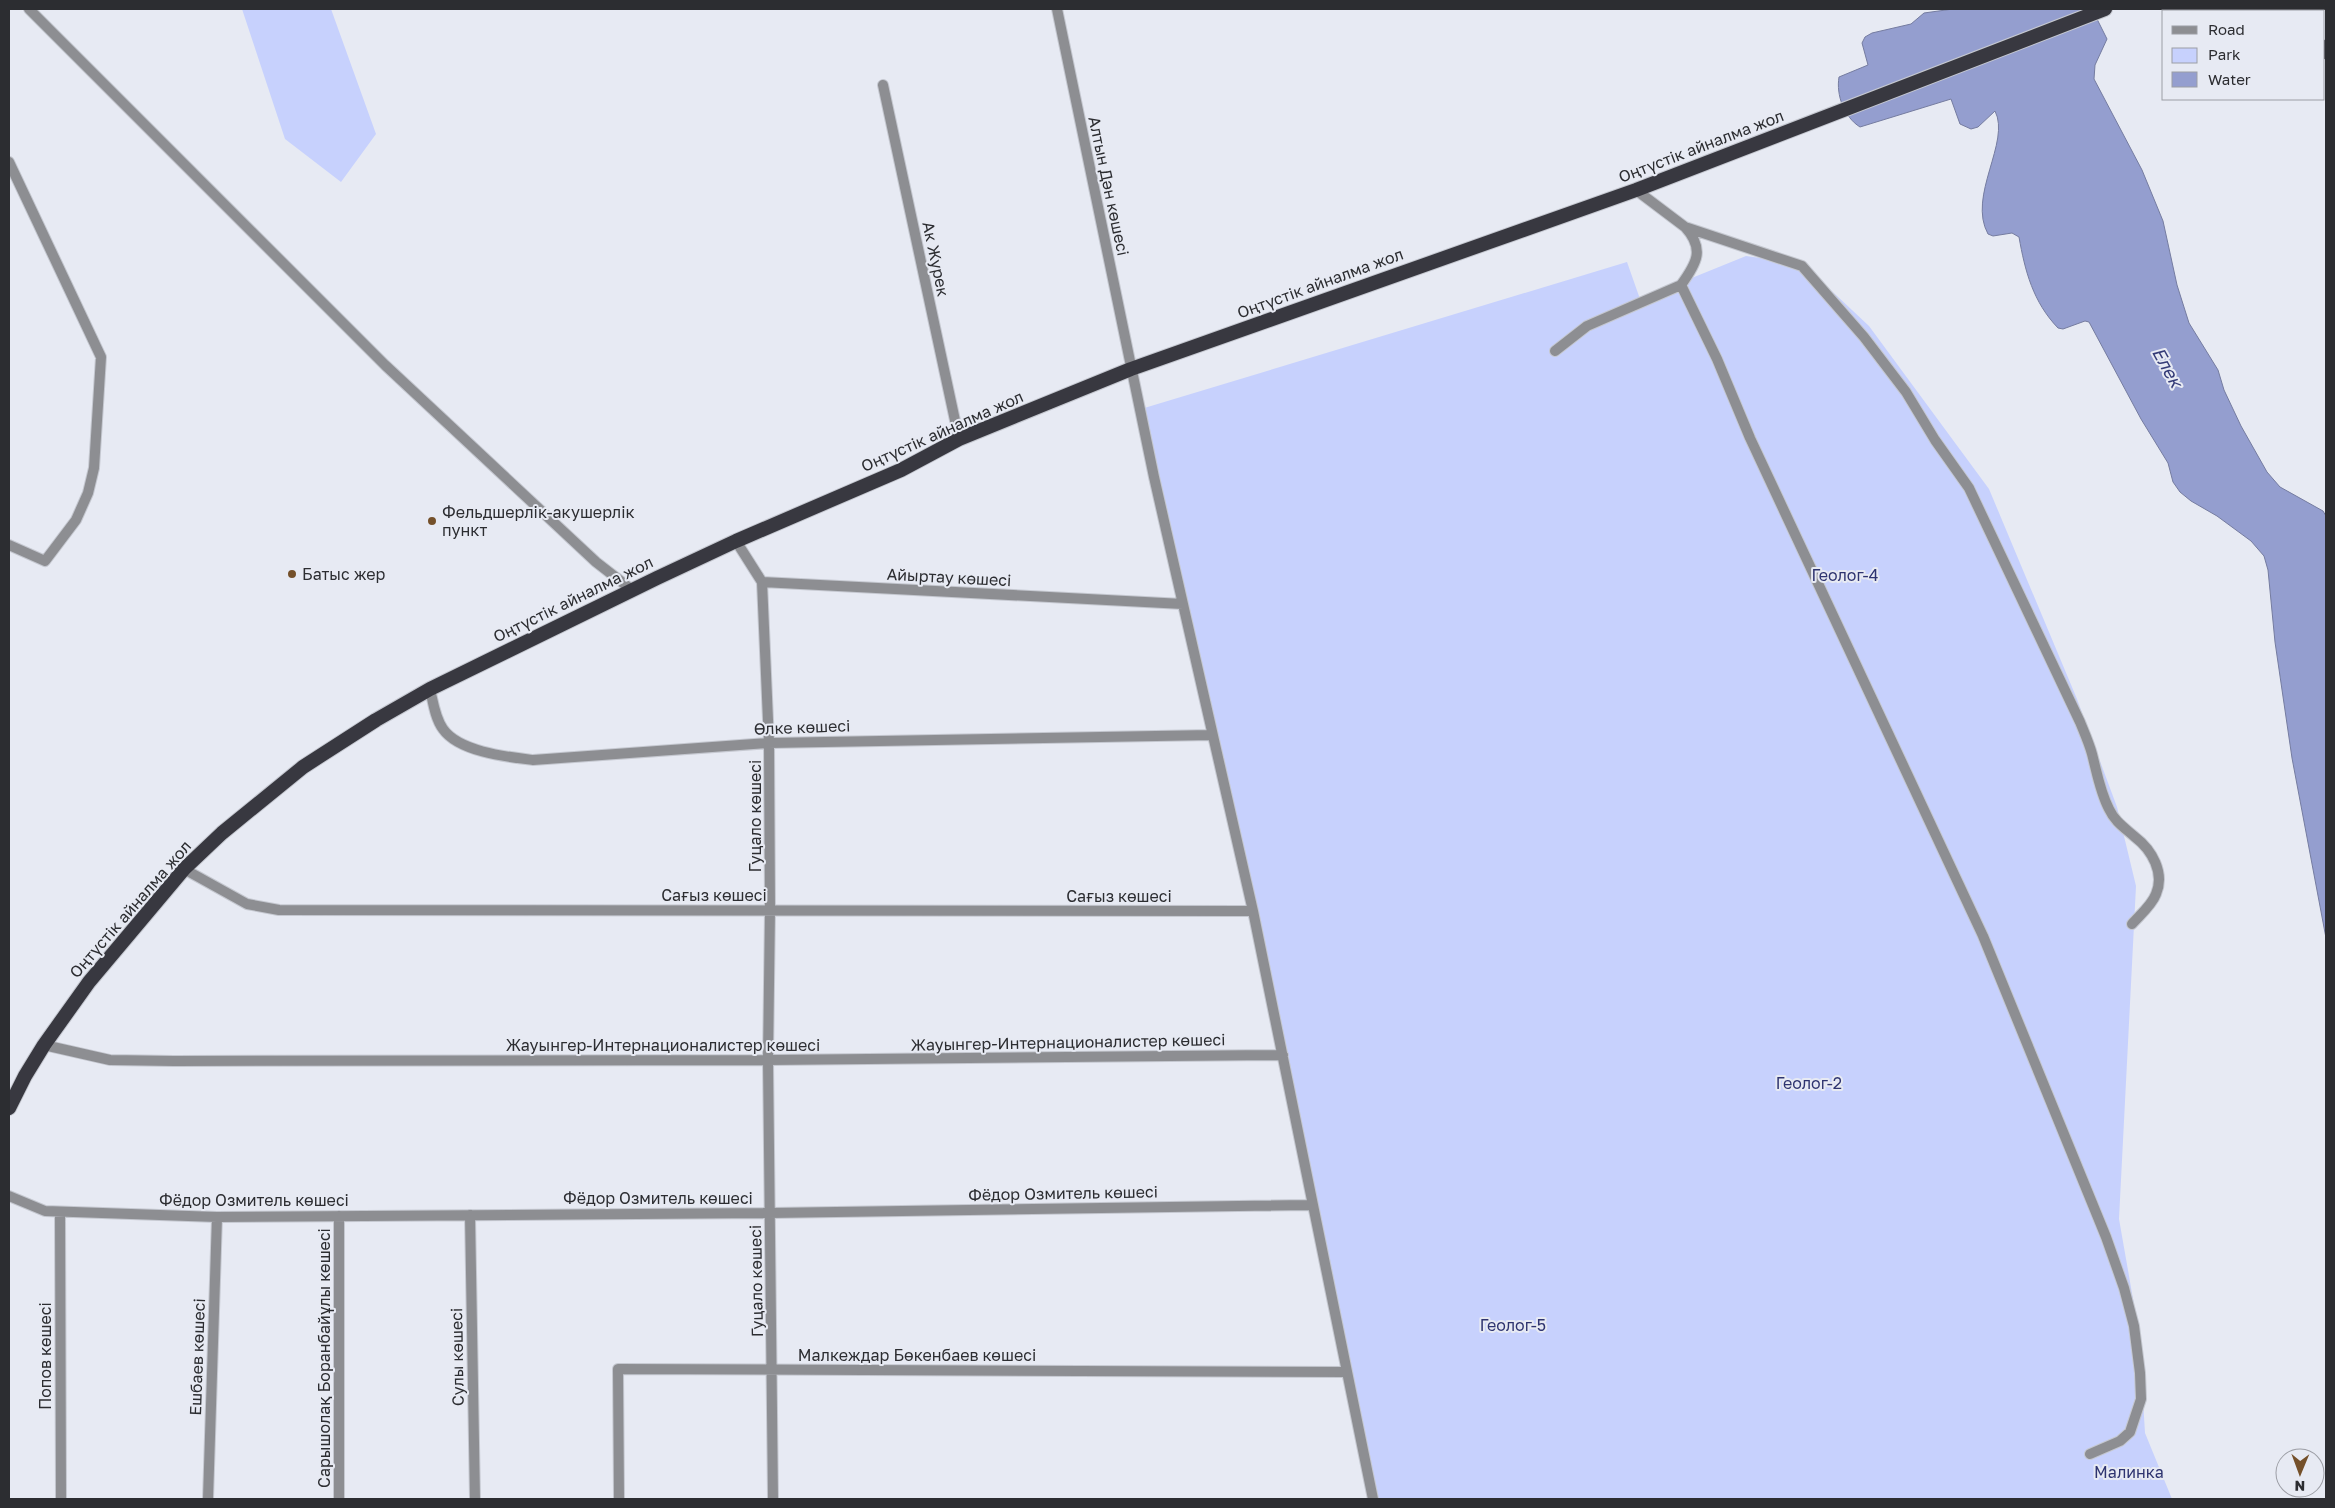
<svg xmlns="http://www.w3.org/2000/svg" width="2335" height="1508" viewBox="0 0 2335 1508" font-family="'Golos Text',sans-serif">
  <rect width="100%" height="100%" fill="#e7eaf3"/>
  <!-- green -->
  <path fill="#c7d1fd" d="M242,9h89l45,125 -35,48 -56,-43z
    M1746,256l57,8 66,62 120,163 88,210 40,108 19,79 -17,333 20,114 6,100 27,66h-800l-231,-1090 486,-147 13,37z"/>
  <!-- water -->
  <path fill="#949ecf" stroke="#757ca0" d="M1953,9h139l15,30 -12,26 -1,14 48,91 21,51 14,64 12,38 29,47 6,20 17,36 26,46 13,15 43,24 3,5v422l-34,-180 -17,-116 -7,-72 -4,-14 -13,-15 -34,-25 -26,-15 -11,-9 -7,-10 -5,-19 -27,-44 -52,-97 -4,-1 -22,8 -5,-1c-25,-26 -33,-57 -39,-91l-7,-4 -19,3 -5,-2c-21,-38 23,-92 7,-123l-17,16 -7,2 -11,-5 -9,-25 -91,28c-16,-10 -24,-32 -21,-50l29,-12 -6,-22 3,-6 7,-4 39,-9 13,-11z"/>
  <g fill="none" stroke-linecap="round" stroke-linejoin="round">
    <!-- minor casing -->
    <g stroke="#c5c8d0" stroke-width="12">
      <path id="minor" d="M29,9l356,356 211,197 36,28
        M1057,9l97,468 99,434 120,588
        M883,85l76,354
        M9,162l92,195 -7,111 -6,25 -12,27 -31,41 -36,-16
        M1636,190l49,37 117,39 62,71 42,55 29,48 34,48 111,234c4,10 9,21 12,32 5,19 8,38 17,55 6,13 16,19 26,28 17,13 30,36 21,57 -4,11 -16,21 -24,30
        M1681,285c16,-22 24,-36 4,-58
        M1555,351l32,-25 94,-41 36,74 33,79 233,498 123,301 18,51 10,38 6,47 1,26 -11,33 -10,9 -30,13
        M736,541l26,41 421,22
        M762,582l7,161 1,166 -2,151 5,439
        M430,689c3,13 5,29 13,40 16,23 65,28 90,31l236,-17 443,-8
        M184,869l63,35 32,6 974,1
        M44,1045l66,15 64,1 594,-1 515,-5
        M9,1196l36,15 172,6 553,-4 541,-8
        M60,1212l1,287
        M470,1215l5,284
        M208,1499l9,-282
        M339,1499v-283
        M619,1499l-1,-130 728,3"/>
    </g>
    <!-- trunk casing -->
    <g stroke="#c5c8d0" stroke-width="16">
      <path id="trunk" d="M2285,9l3,2
        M2308,9l1,2
        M2324,47l2,5
        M9,1108l16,-32 19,-31 45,-63 95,-113 38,-36 81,-66 73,-47 54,-31 227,-111 79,-37 165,-71 58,-31 172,-70 505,-179 469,-181"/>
    </g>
    <!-- minor -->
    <use href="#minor" stroke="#8d8e92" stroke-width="10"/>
    <!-- trunk -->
    <use href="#trunk" stroke="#383840" stroke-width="14"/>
  </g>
  <!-- markers -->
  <g fill="#74502a" stroke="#e7eaf3" stroke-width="2">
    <circle cx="432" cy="521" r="5"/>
    <circle cx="292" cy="574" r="5"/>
  </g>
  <g text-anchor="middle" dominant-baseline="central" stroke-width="4" stroke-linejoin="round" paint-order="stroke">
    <!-- street labels -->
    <g font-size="16" fill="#2c2d31" stroke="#e7eaf3">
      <text transform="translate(1701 146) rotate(-21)">Оңтүстік айналма жол</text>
      <text transform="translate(1109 186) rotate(78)">Алтын Дән көшесі</text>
      <text transform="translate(936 259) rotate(78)">Ак Журек</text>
      <text transform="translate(1320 283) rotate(-20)">Оңтүстік айналма жол</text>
      <text transform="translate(942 431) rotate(-24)">Оңтүстік айналма жол</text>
      <text transform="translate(949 577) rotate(3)">Айыртау көшесі</text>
      <text transform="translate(573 599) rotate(-26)">Оңтүстік айналма жол</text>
      <text transform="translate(802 727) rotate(-2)">Өлке көшесі</text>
      <text transform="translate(755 816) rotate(-90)">Гуцало көшесі</text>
      <text x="714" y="895">Сағыз көшесі</text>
      <text x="1119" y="896">Сағыз көшесі</text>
      <text transform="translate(130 909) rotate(-49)">Оңтүстік айналма жол</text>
      <text transform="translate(1068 1042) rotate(-1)">Жауынгер-Интернационалистер көшесі</text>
      <text x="663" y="1045">Жауынгер-Интернационалистер көшесі</text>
      <text transform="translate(1063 1193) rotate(-1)">Фёдор Озмитель көшесі</text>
      <text x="658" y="1198">Фёдор Озмитель көшесі</text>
      <text x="254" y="1200">Фёдор Озмитель көшесі</text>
      <text transform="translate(756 1281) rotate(-91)">Гуцало көшесі</text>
      <text x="917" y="1355">Малкеждар Бөкенбаев көшесі</text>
      <text transform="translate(45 1356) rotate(-90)">Попов көшесі</text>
      <text transform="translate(197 1357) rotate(-88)">Ешбаев көшесі</text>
      <text transform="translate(457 1357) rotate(-91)">Сулы көшесі</text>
      <text transform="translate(324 1358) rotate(-90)">Сарышолақ Боранбайұлы көшесі</text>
    </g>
    <!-- poi labels -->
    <g font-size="16" fill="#2c2d31" stroke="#e7eaf3" text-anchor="start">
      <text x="442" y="512">Фельдшерлік-акушерлік<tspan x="442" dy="18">пункт</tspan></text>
      <text x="302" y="574">Батыс жер</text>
    </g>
    <!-- park labels -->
    <g font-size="16" fill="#2e3470" stroke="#e7eaf3">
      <text x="1845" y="575">Геолог-4</text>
      <text x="1809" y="1083">Геолог-2</text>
      <text x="1513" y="1325">Геолог-5</text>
      <text x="2129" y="1472">Малинка</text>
    </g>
    <!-- water labels -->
    <g font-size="18" font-style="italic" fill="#343b77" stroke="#e7eaf3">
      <text transform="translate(2168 367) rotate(61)">Елек</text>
    </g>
  </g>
  <!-- border -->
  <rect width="2335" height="1508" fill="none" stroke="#2c2d31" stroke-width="20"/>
  <!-- legend -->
  <rect x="2162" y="10" width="162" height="90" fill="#e7eaf3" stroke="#9c9ea5"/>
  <rect x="2172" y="26" width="25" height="8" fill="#8d8e92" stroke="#9c9ea5"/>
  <text x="2208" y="35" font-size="15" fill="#2c2d31">Road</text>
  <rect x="2172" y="48" width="25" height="15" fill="#c7d1fd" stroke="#9c9ea5"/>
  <text x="2208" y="60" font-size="15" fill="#2c2d31">Park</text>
  <rect x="2172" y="72" width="25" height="15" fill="#949ecf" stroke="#9c9ea5"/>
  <text x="2208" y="85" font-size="15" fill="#2c2d31">Water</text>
  <!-- north arrow -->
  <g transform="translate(2300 1473) rotate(181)"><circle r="24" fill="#e7eaf3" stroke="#9c9ea5"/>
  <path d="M0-4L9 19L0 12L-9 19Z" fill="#74502a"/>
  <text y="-8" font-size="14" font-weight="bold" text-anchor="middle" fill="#2c2d31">N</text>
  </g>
</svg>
